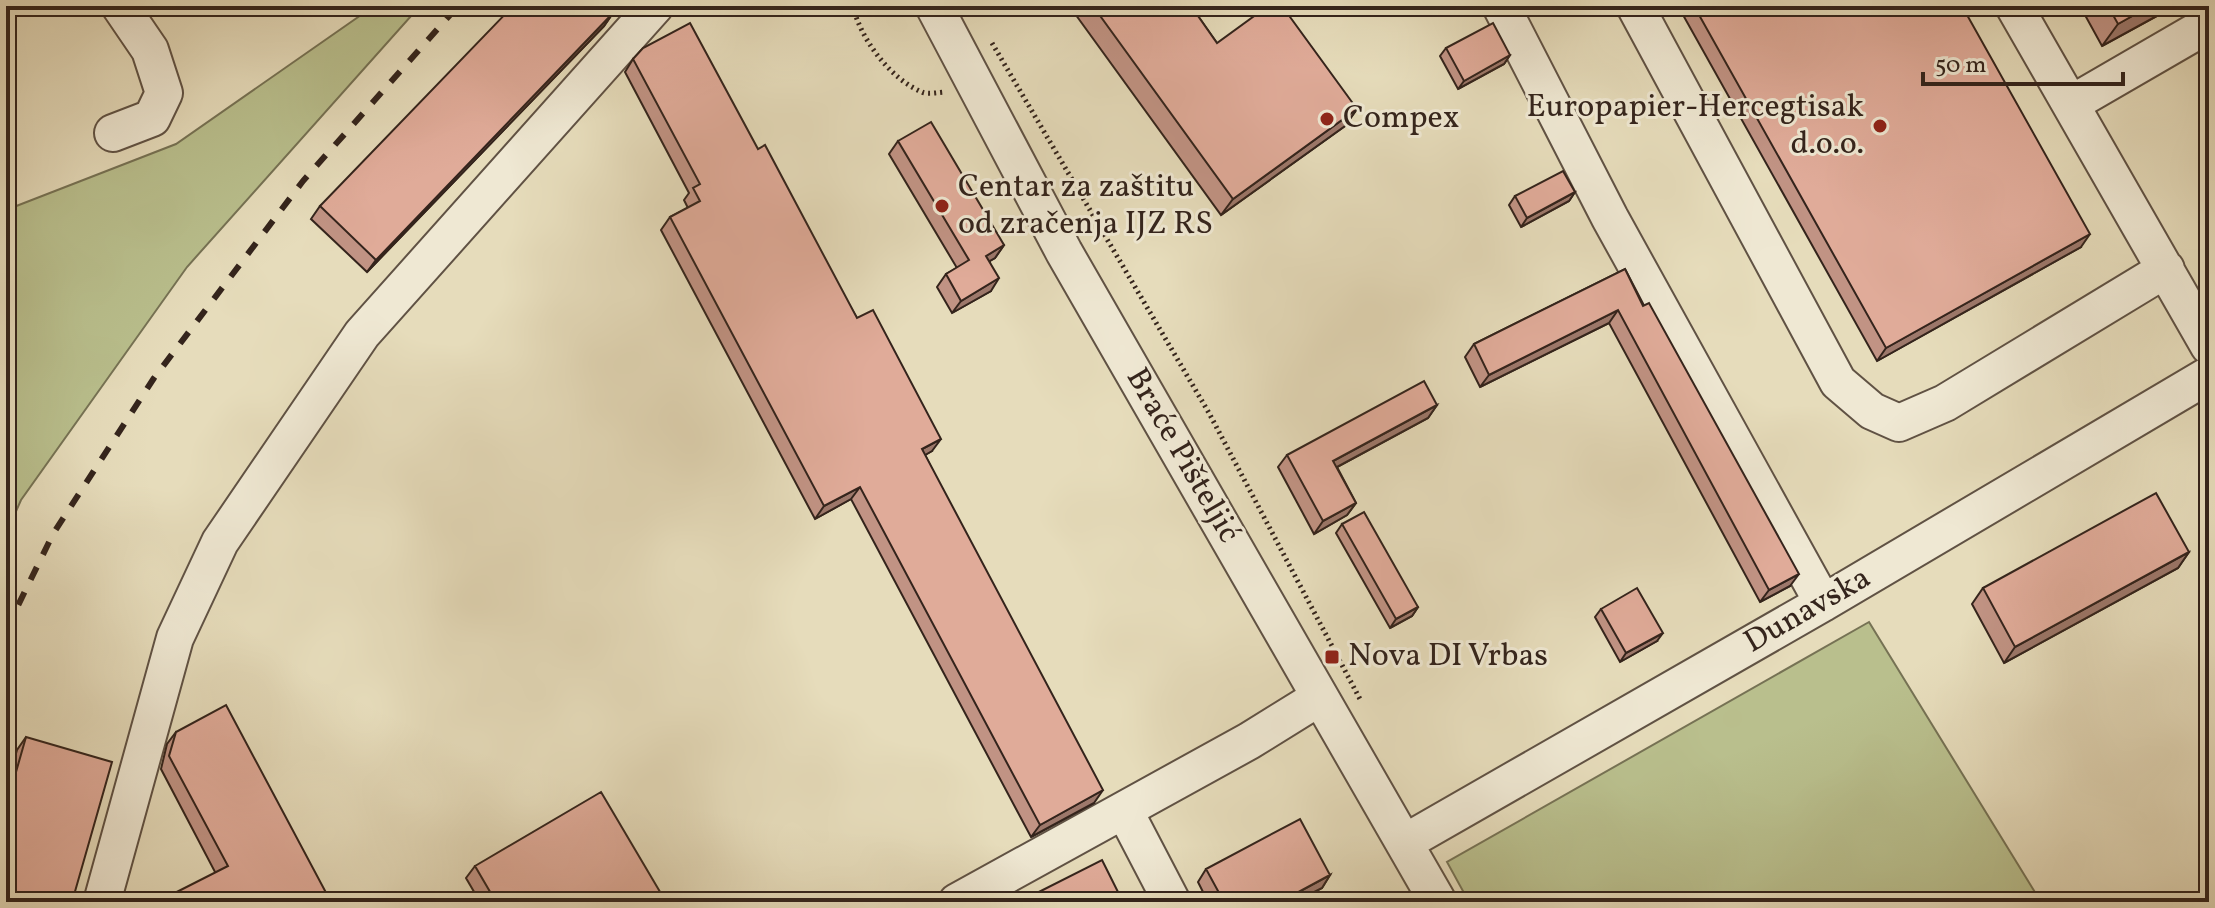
<svg xmlns="http://www.w3.org/2000/svg" width="2215" height="908" viewBox="0 0 2215 908" font-family="Vollkorn,serif">
  <rect width="100%" height="100%" fill="#e6dcbb"/>
  <filter id="stains"><feTurbulence type="fractalNoise" baseFrequency=".0025" numOctaves="4"/><feColorMatrix values="0 0 0 0 .2 0 0 0 0 .09 0 0 0 0 .02 0 0 0 .5 -.17"/></filter>
  <radialGradient id="worn" r=".72"><stop offset=".6" stop-color="#630" stop-opacity="0"/><stop offset="1" stop-color="#630" stop-opacity=".3"/></radialGradient>
  <!-- green -->
  <path fill="#b9bf8d" stroke="#767254" stroke-width="2" d="M374,6h46l-233,261 -166,233 -15,34v-324l170,-66z
    M1869,622l172,280h-572l-22,-40z"/>
  <g fill="none" stroke-linecap="round" stroke-linejoin="round">
    <!-- minor casing -->
    <g stroke="#605244" stroke-width="40">
      <path id="minor" d="M934,6l130,246 374,650
        M1501,6l109,212 213,385
        M1635,6l203,376 34,29 27,12 46,-20 221,-134
        M2014,6l195,340
        M2071,104l138,-80
        M113,133l39,-15 12,-25 -14,-43 -30,-44
        M1124,810l48,92
        M1404,843l419,-240 386,-228
        M102,902l73,-264 45,-96 142,-208 293,-328
        M957,902l292,-161 71,-44"/>
    </g>
    <!-- path -->
    <path stroke="#34241c" stroke-width="5" stroke-dasharray="2 4" stroke-linecap="butt" d="M853,6c7,32 37,73 69,86 6,3 17,0 24,0
      M992,43l217,370 152,288"/>
    <!-- minor -->
    <use href="#minor" stroke="#efe8d3" stroke-width="36"/>
    <!-- rail -->
    <path stroke="#34241c" stroke-width="6" stroke-dasharray="14 14" stroke-linecap="butt" d="M6,630l47,-96 101,-156 149,-197 155,-175"/>
  </g>
  <!-- wall -->
  <path fill="#c19384" stroke="#34241c" stroke-width="2" d="M1076,6h115l26,37 140,66 -12,17 -124,89 -148,-204z
    M1678,6h284l119,241 -204,114z
    M2080,6h95l-73,40z
    M613,13l-9,13 -237,246 -56,-53 9,-13z
    M1446,48l64,7 -6,9 -46,25 -18,-33z
    M633,59l125,90 99,169 75,133 -7,4 169,348 -63,34 -180,-338 -36,20 -154,-289 9,-13 18,-9 -4,-8 5,-7 -64,-121z
    M898,141l106,104 -9,13 -5,3 1,30 -39,22 -15,-26 9,-13 11,-6 -68,-114z
    M1575,192l-6,9 -48,26 -12,-22 6,-9z
    M1625,269l165,317 -30,16 -151,-279 -129,64 -15,-30 9,-13z
    M1437,405l-9,13 -91,49 19,36 -9,12 -33,19 -36,-67 9,-12z
    M1342,524l76,83 -6,9 -22,12 -54,-95z
    M2189,552l-11,16 -174,95 -32,-59 11,-16z
    M1601,609l56,32 -37,21 -25,-45z
    M176,732l155,170 -116,-30 -54,-103 6,-25z
    M26,737l-20,165v-114l11,-38z
    M475,866l191,36h-186l-14,-24z
    M1206,869l124,6 -8,13 -27,14h-87l-10,-20z"/>
  <!-- shaded-wall -->
  <path fill="#9d786b" stroke="#34241c" stroke-width="2" d="M2150,6h25l-73,40 16,-22z
    M613,13l-9,13 -237,246 9,-12z
    M1510,55l-6,9 -46,25 6,-8z
    M1357,109l-12,17 -124,89 12,-16z
    M1575,192l-6,9 -48,26 6,-9z
    M2090,234l-9,13 -204,114 9,-13z
    M1004,245l-9,13 -18,10 9,-12z
    M999,278l-8,13 -39,22 9,-12z
    M1618,310l-9,13 -129,64 9,-12z
    M1437,405l-9,13 -104,56 9,-13z
    M941,439l-9,12 -19,11 9,-13z
    M860,487l-9,12 -36,20 9,-13z
    M1356,503l-9,12 -33,19 9,-13z
    M2189,552l-11,16 -174,95 11,-16z
    M1799,574l-9,12 -30,16 9,-12z
    M1418,607l-6,9 -22,12 6,-9z
    M1663,633l-6,8 -37,21 6,-9z
    M1103,790l-9,13 -63,34 9,-12z
    M1330,875l-8,13 -27,14h-15z"/>
  <!-- building -->
  <path fill="#e0ab99" stroke="#34241c" stroke-width="2" d="M513,6h93l7,7 -237,247 -56,-54z
    M1093,6h98l26,37 51,-37h14l75,103 -124,90z
    M1694,6h268l128,228 -204,114z
    M2108,6h42l-32,18z
    M690,23l68,126 7,-4 92,173 16,-8 68,129 -19,10 181,341 -63,35 -180,-338 -36,19 -154,-289 30,-16 -7,-13 7,-4 -67,-125 10,-11z
    M1493,23l17,32 -46,26 -18,-33z
    M931,122l73,123 -18,11 13,22 -38,23 -15,-27 23,-14 -71,-119z
    M1563,171l12,21 -48,26 -12,-22z
    M1625,269l18,37 6,-3 150,271 -30,16 -151,-280 -129,65 -15,-31z
    M1424,381l13,24 -104,56 23,42 -33,18 -36,-66z
    M2156,493l33,59 -174,95 -32,-59z
    M1364,512l54,95 -22,12 -54,-95z
    M1637,588l26,45 -37,20 -25,-44z
    M226,705l105,197h-174l71,-36 -59,-110 7,-24z
    M26,737l86,25 -40,140h-66v-95z
    M601,792l65,110h-170l-21,-36z
    M1300,819l30,56 -50,27h-56l-18,-33z
    M1102,860l21,42h-104z
    M2209,895v7h-13z"/>
  <!-- markers -->
  <g fill="#8f2418" stroke="#efe8d3" stroke-width="3">
    <circle cx="1327" cy="119" r="8"/>
    <circle cx="1880" cy="126" r="8"/>
    <circle cx="942" cy="206" r="8"/>
    <rect x="1324" y="649" width="16" height="16" rx="4"/>
  </g>
  <g text-anchor="middle" dominant-baseline="central" stroke-width="6" stroke-linejoin="round" paint-order="stroke">
    <!-- poi labels -->
    <g font-size="32" fill="#34241c" stroke="#efe8d3" text-anchor="start">
      <text x="1864" y="108" text-anchor="end">Europapier-Hercegtisak<tspan x="1864" dy="37">d.o.o.</tspan></text>
      <text x="1343" y="119">Compex</text>
      <text x="958" y="188">Centar za zaštitu<tspan x="958" dy="37">od zračenja IJZ RS</tspan></text>
      <text x="1348" y="657">Nova DI Vrbas</text>
    </g>
    <!-- street labels -->
    <g font-size="32" fill="#34241c" stroke="#efe8d3">
      <text transform="translate(1182 456) rotate(60)">Braće Pišteljić</text>
      <text transform="translate(1808 611) rotate(-30)">Dunavska</text>
    </g>
  </g>
  <!-- margin -->
  <rect width="2215" height="908" fill="none" stroke="#e6dcbb" stroke-width="32"/>
  <rect x="8" y="8" width="2199" height="892" fill="none" stroke="#34241c" stroke-width="4"/>
  <rect x="16" y="16" width="2183" height="876" fill="none" stroke="#34241c" stroke-width="2"/>
  <!-- scale -->
  <path d="M1923 72v12h200v-12" fill="none" stroke="#34241c" stroke-width="4"/>
  <text x="1935" y="72" font-size="24" fill="#34241c" stroke="#efe8d3" stroke-width="6" paint-order="stroke">50 m</text>
  <rect width="100%" height="100%" filter="url(#stains)"/>
  <rect width="100%" height="100%" fill="url(#worn)"/>
</svg>
